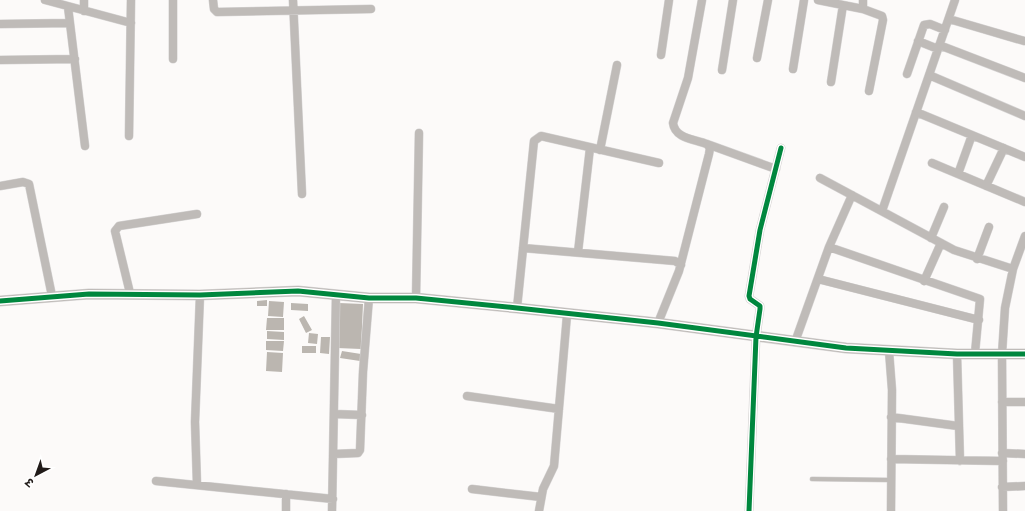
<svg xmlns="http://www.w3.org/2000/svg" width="1025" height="511" viewBox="0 0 1025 511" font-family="Poppins,'Noto Sans Devanagari',sans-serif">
  <rect width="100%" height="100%" fill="#fcfaf9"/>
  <!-- building -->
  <path fill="#bbb6b0" d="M267,300v6h-10v-5z
    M269,301l15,1 -1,15 -15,-1z
    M291,303l17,1v7l-17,-1z
    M339,303l24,1 -2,45 -24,-1z
    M304,316l8,14 -6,3 -7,-14z
    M267,318h17v12h-18z
    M267,331l17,1v8l-17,-1z
    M309,333l9,1 -1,10 -9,-1z
    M321,337h9l-1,17 -9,-1z
    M266,341h18l-1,10 -17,-1z
    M302,346h14v7h-14z
    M342,351l19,3 -1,7 -20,-3z
    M267,352l16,1 -1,19 -16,-1z"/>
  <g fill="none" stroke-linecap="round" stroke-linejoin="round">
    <!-- service casing -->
    <g stroke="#d8d6d6" stroke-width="5">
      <path id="service" d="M812,479l79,1"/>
    </g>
    <!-- minor casing -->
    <g stroke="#d8d6d6" stroke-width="9">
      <path id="minor" d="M45,0l86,23
        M173,0v59
        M213,0l1,9 3,3 154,-3
        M293,0l9,194
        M818,0l45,9
        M863,0v9l19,7 1,4 -14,71
        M68,7l17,139
        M84,11v-11
        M949,19l75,22
        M0,24l70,-1
        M918,41l20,8
        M939,45l86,33
        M661,55l8,-55
        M757,58l11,-58
        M0,60l75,-1
        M793,69l11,-69
        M722,70l11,-70
        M907,74l17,-49 6,-1 15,6
        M929,75l96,41
        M831,82l12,-77
        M916,112l109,45
        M129,136l2,-136
        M707,144l69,25
        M600,150l17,-85
        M932,163l93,39
        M958,174l14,-39
        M820,178l134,72 59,19
        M0,186l23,-4 6,2 23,112
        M986,186l18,-38
        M882,211l73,-211
        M931,238l13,-31
        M829,247l151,52 -5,54
        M523,248l152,13 6,4
        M578,252l12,-104
        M977,259l12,-32
        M818,279l161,41
        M924,281l17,-38
        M130,293l-15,-62 4,-5 78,-12
        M416,298l3,-165
        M517,308l17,-167 7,-5 118,27
        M658,323l21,-52 30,-117 1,-6 -3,-4c-12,-5 -32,-5 -34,-21l15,-45 14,-78
        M795,342l34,-95 23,-52
        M889,351l3,39 -1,121
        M957,354l3,107
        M467,396l92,13
        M1002,402h23
        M334,414l28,1
        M891,417l67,9
        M1002,453l23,1
        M334,454l24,-1 2,-3 3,-78 6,-74
        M891,459l112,2
        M156,481l177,18
        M197,485l-2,-63 5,-127
        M1002,487l23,-1
        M472,489l69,8
        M286,511v-17
        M332,511l4,-216
        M539,511l4,-22 11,-23 13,-151
        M749,511l7,-174 4,-28v-3l-10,-7 -1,-3 11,-66 21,-82
        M1003,511l-1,-157 3,-46 8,-39 12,-33"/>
    </g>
    <!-- tertiary casing -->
    <g stroke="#d8d6d6" stroke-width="11">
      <path id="tertiary" d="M0,301l89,-7 111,1 98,-4 71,7h47l101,10 141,15 188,25 111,6h68"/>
    </g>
    <!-- service -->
    <use href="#service" stroke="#bfbbb8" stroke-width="4"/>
    <!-- minor -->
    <use href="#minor" stroke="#bfbbb8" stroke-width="8"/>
    <!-- tertiary -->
    <use href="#tertiary" stroke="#bfbbb8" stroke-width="10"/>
    <!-- cycleway casing -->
    <g stroke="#fff" stroke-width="8">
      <path id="cycleway" d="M0,301l89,-7 111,1 98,-4 71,7h47l101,10 141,15 188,25 111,6h68
        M749,511l7,-174 4,-28v-3l-10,-7 -1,-3 11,-66 21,-82"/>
    </g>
    <!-- cycleway -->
    <use href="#cycleway" stroke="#00873e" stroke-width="5"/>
  </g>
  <!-- north arrow -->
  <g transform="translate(36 475) rotate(221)" stroke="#ffffff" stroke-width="3" paint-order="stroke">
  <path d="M0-3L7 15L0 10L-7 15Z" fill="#211b19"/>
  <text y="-6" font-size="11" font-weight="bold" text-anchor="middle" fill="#211b19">उ</text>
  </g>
</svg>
